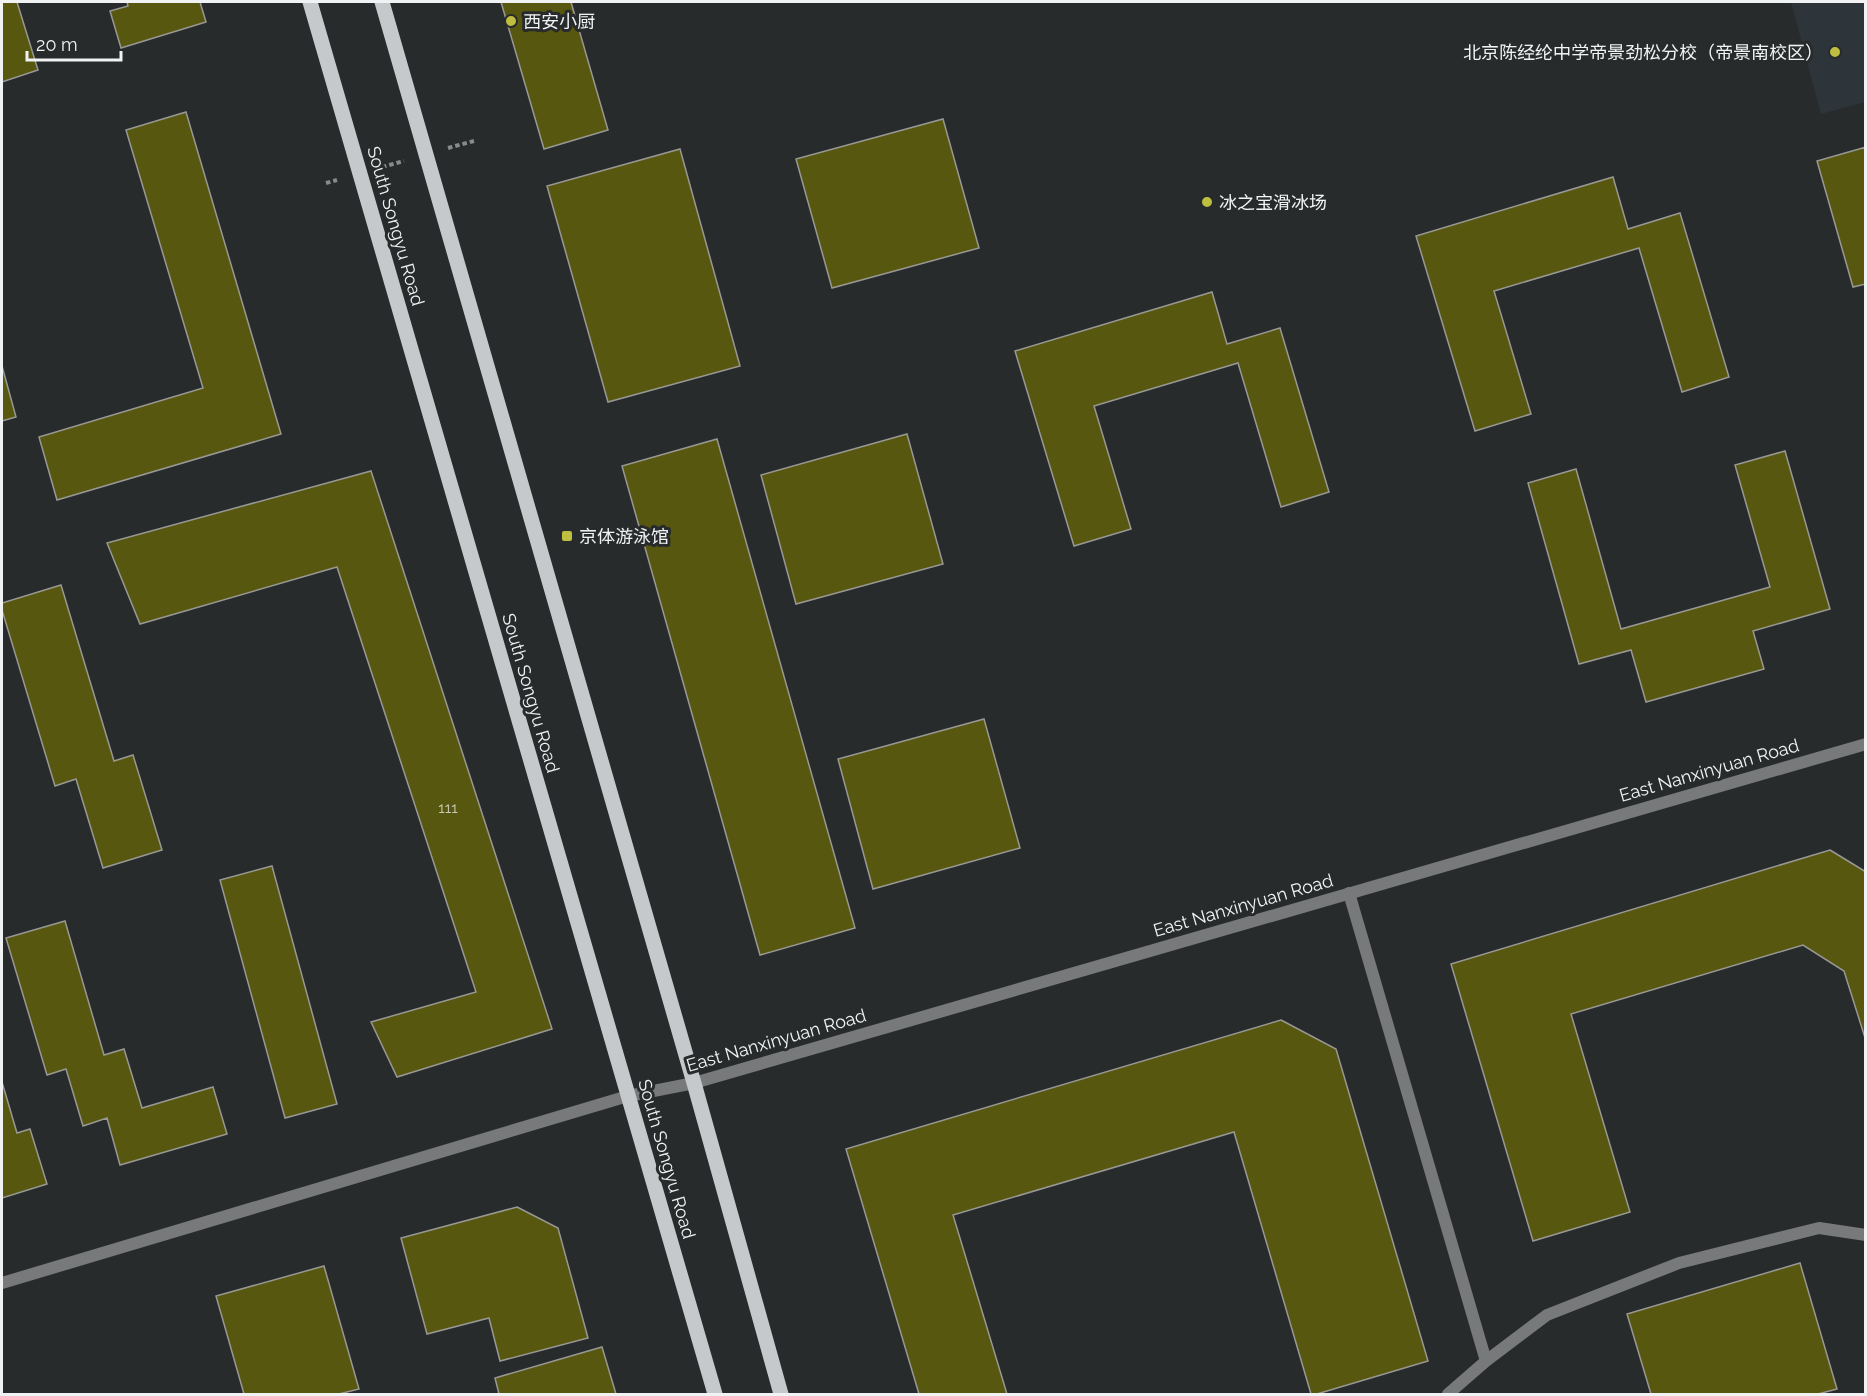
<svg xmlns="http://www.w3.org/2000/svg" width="1867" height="1396" viewBox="0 0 1867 1396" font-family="Raleway,'Noto Sans SC',sans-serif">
  <rect width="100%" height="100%" fill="#282b2c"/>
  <!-- built -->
  <path fill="#2d353b" d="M1791,2h74v100l-44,12z"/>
  <!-- building -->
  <path fill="#58570f" stroke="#989895" stroke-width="1.5" d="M2,2h15l21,68 -36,12z
    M127,2h73l6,20 -85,26 -11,-37 18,-5z
    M501,2h70l37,128 -64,19z
    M186,112l95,322 -224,66 -18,-63 164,-49 -77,-258z
    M943,119l36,129 -147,40 -36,-129z
    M1866,147v137l-13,3 -36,-126z
    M680,149l60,217 -132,36 -61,-216z
    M1613,177l15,52 52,-16 49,164 -47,15 -43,-144 -145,43 37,123 -56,17 -59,-195z
    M1212,292l15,52 53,-16 49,164 -48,15 -43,-144 -144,43 37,123 -57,17 -59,-195z
    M2,366l14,51 -14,4z
    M907,434l36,130 -147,40 -35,-129z
    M717,439l138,489 -95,27 -138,-489z
    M1785,451l45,158 -77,22 11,38 -118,33 -15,-52 -52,14 -51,-181 48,-14 45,160 149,-42 -35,-122z
    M371,471l181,558 -155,48 -26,-55 105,-30 -139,-425 -197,57 -33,-81z
    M61,585l53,176 19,-6 29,95 -59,18 -27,-89 -21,7 -53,-176v-7z
    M984,719l36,129 -147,41 -35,-130z
    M1830,850l36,22v169l-22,-70 -41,-26 -232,69 59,198 -97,29 -82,-277z
    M272,866l65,238 -52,14 -65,-238z
    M65,921l39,134 20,-6 18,59 71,-21 14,47 -107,31 -13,-47 -24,8 -17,-57 -19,6 -41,-137z
    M1281,1020l55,29 92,312 -111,33h-6l-77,-262 -281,83 54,179h-88l-73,-245z
    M2,1082l15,51 13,-4 17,55 -45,14z
    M517,1207l41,21 30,110 -88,23 -11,-43 -62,16 -26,-96z
    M1800,1263l37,126 -19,5h-167l-24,-80z
    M324,1266l35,123 -20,5h-95l-28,-98z
    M602,1347l14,47h-117l-4,-16z"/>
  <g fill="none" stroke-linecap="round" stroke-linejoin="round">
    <!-- path -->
    <path stroke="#888b8c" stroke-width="4" stroke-dasharray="4.5 3" stroke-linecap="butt" d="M448,148l26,-7
      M382,167l22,-6
      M326,183l11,-3"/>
    <!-- service -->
    <path stroke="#78797a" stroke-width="12" d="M1349,893l137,468
      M1448,1394l38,-33 61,-46 132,-52 140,-35 47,7"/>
    <!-- minor -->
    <path stroke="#78797a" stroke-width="12" d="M2,1283l626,-187"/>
    <!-- tertiary -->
    <path stroke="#78797a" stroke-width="12" d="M628,1096l66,-13 1172,-339"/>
    <!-- primary -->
    <path stroke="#c6c9cb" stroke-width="15" d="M310,2l405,1392
      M382,2l312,1081 87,311"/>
  </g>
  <!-- markers -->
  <g fill="#bfbe41" stroke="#282b2c" stroke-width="2">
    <circle cx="511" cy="21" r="6"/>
    <circle cx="1835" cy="52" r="6"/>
    <circle cx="1207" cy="202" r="6"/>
    <rect x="561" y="530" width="12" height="12" rx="3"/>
  </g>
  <g text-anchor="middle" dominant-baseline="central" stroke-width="6" stroke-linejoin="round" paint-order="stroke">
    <!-- number labels -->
    <g font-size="15" fill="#cacbba">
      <text x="448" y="808">111</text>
    </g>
    <!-- poi labels -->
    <g font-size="18" fill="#f0f2f3" stroke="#282b2c" text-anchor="start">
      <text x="523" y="21">西安小厨</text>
      <text x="1823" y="52" text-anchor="end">北京陈经纶中学帝景劲松分校（帝景南校区）</text>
      <text x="1219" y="202">冰之宝滑冰场</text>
      <text x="579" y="536">京体游泳馆</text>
    </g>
    <!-- street labels -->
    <g font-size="18" fill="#f0f2f3" stroke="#282b2c">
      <text transform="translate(396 226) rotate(74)">South Songyu Road</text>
      <text transform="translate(531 693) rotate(74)">South Songyu Road</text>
      <text transform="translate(1709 770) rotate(-16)">East Nanxinyuan Road</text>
      <text transform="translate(1243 905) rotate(-16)">East Nanxinyuan Road</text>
      <text transform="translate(776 1040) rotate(-16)">East Nanxinyuan Road</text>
      <text transform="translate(667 1159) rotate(74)">South Songyu Road</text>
    </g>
  </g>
  <!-- border -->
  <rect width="1867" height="1396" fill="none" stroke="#f0f2f3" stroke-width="6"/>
  <!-- scale -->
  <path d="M27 51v9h94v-9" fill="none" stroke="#f0f2f3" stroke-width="3"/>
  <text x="36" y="51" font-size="18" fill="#f0f2f3" stroke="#282b2c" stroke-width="4.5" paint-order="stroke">20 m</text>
</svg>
